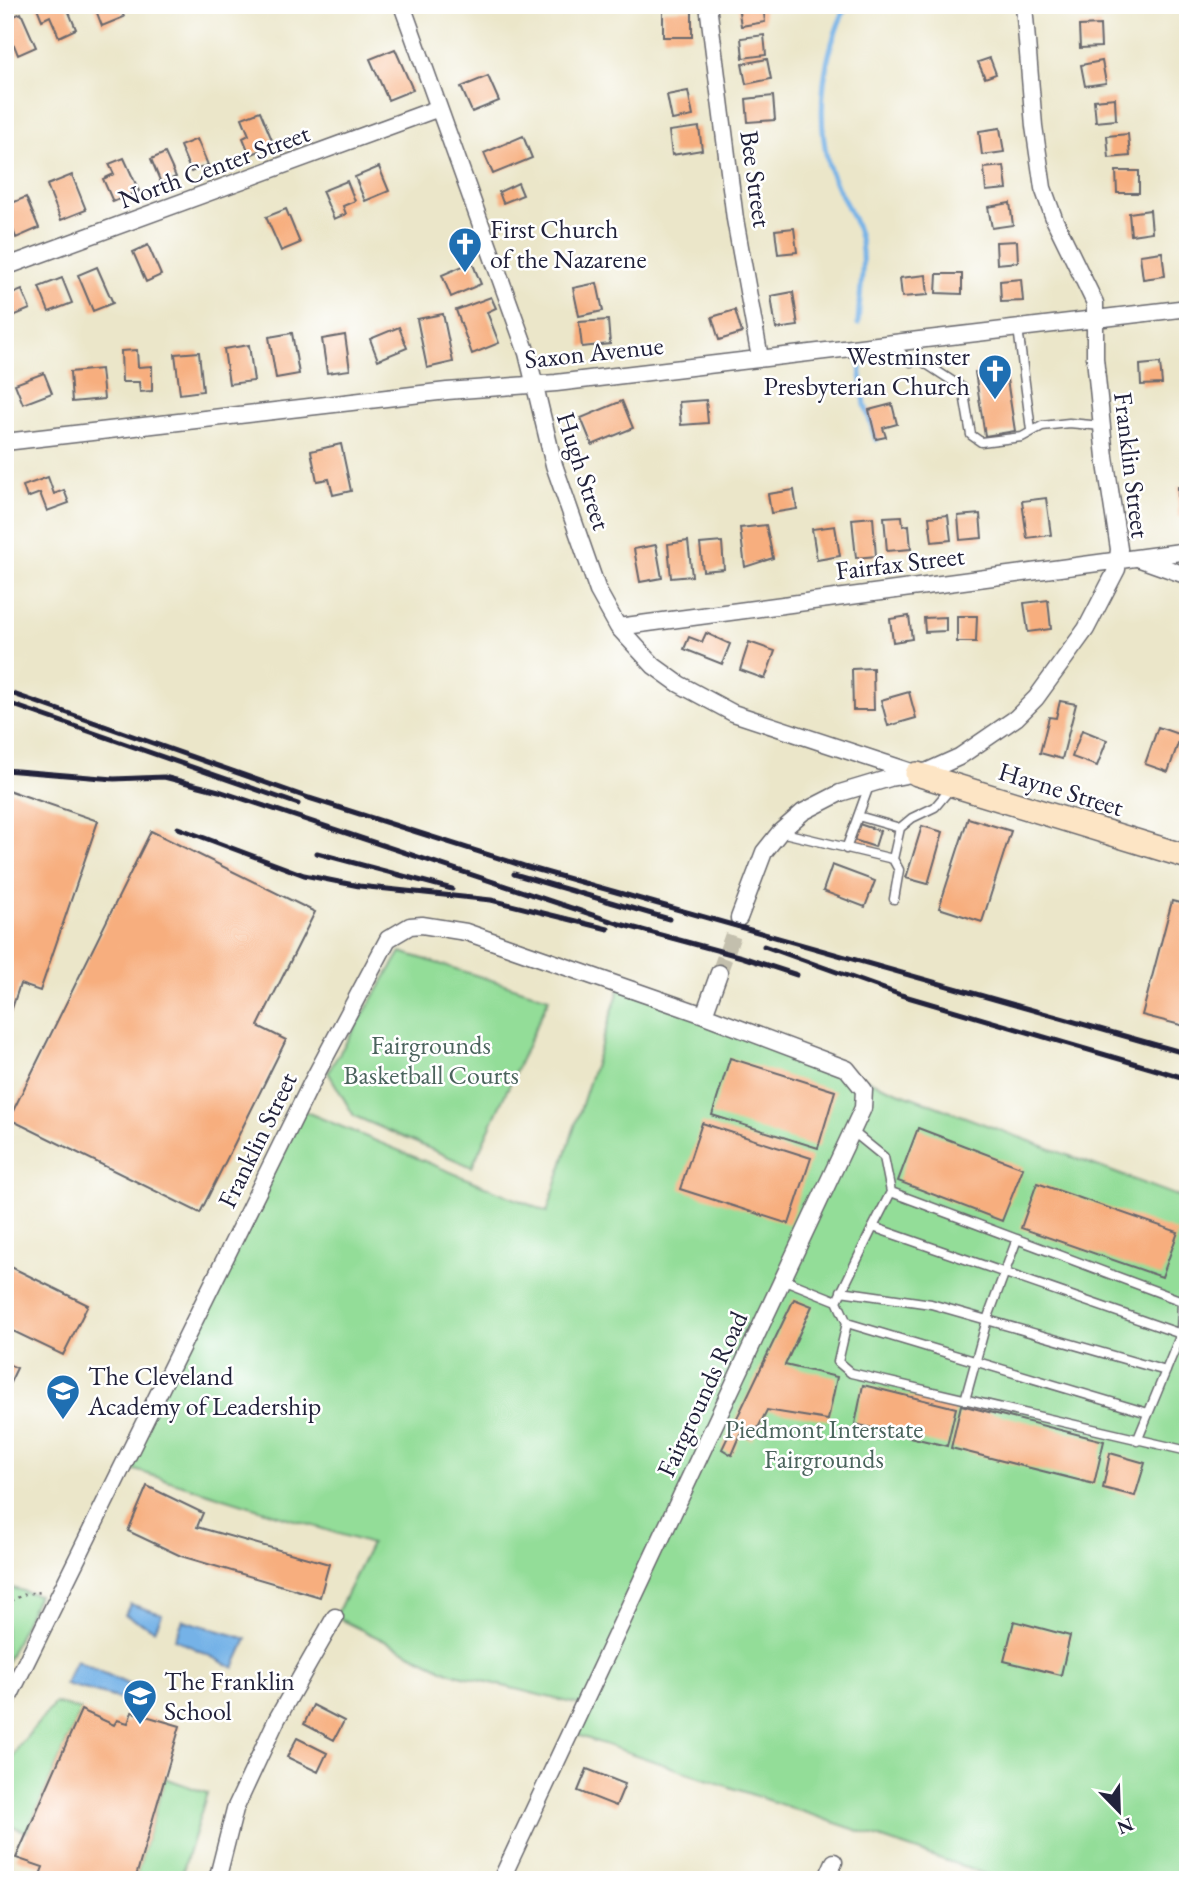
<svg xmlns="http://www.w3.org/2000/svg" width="1193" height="1885" viewBox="0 0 1193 1885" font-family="'EB Garamond',serif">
  <rect width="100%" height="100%" fill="#fff"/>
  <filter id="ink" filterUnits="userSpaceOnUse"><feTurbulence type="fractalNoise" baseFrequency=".0143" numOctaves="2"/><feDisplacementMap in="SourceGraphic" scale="14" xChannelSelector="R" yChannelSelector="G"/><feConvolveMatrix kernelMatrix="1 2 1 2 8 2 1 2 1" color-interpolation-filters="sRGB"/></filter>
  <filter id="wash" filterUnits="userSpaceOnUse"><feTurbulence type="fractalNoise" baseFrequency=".00686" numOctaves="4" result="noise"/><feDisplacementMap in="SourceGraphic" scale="28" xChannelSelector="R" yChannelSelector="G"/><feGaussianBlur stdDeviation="1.57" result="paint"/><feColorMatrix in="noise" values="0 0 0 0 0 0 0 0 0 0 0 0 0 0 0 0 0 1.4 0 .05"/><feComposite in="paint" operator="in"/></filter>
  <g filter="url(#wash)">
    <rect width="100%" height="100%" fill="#ebe6c9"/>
    <!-- green -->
    <path fill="#93dd98" stroke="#5a806a" stroke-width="2" d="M401,952l148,46 -77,169 -118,-51 -26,-44z
      M620,987l84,28 194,77 290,108v680h-185l-432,-147 13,-27 -133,-33 -116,-56 36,-73 -246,-77 174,-358 248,103z
      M5,1586l33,9 -33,70z
      M55,1703l26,7 -54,122 -22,-9v-51l14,-26z
      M165,1778l42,15 -27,87h-45z"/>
    <!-- water -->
    <path fill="#74b2e7" stroke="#4b6a91" stroke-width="2" d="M130,1604l32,10 -7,16 -30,-15z
      M183,1620l64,19 -13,29 -59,-29z
      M76,1660l54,25 -6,15 -59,-16z"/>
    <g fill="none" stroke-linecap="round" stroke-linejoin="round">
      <!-- stream -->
      <path stroke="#74b2e7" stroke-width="5" d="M847,5c-24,48 -31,106 -19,158 7,28 28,51 33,80 4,25 -2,55 -3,81
        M859,360l6,45 11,35"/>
    </g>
    <g id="blocks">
      <!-- building -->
      <path fill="#f7ae7e" d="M36,5h30l10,24 -17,8 -9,-21 -8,4z
        M94,5h25l5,12 -22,9z
        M738,5h25l2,17 -24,4z
        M1076,5h22v5l-21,2z
        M692,9v28h-29v-27z
        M21,13l15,34 -18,8 -4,-10 -9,3v-28z
        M1100,25l1,22 -21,1 -1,-22z
        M764,35l2,20 -23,3 -2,-20z
        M395,49l18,41 -25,10 -18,-41z
        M990,58l6,16 -11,4 -7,-16z
        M767,59l4,20 -25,5 -4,-20z
        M1102,61l4,22 -21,3 -4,-21z
        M488,76l11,25 -27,11 -11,-25z
        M688,91l5,25 -21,4 -5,-25z
        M773,96l2,24 -27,2 -2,-23z
        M1115,98l1,22 -20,2 -2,-22z
        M260,111l14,34 -24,10 -7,-17 6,-3 -7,-17z
        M699,127l3,23 -30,5 -3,-24z
        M1000,128l4,24 -22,3 -3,-24z
        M1128,134l2,22 -21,2 -2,-22z
        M523,136l9,22 -39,16 -9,-21z
        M197,139l11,26 -17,7 -11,-26z
        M165,153l11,24 -15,6 -10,-24z
        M124,158l15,33 -26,11 -10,-23 11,-5 -5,-10z
        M1004,166l3,23 -21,2 -2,-23z
        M379,167l10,24 -24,10 -10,-24z
        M1116,171h23v22h-22z
        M72,175l14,35 -25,10 -14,-35z
        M347,181l8,20 -12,5 3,8 -12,5 -12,-28z
        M518,183l5,12 -20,8 -4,-11z
        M26,197l13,31 -23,10 -11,-32z
        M1010,203l3,22 -21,3 -4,-21z
        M286,209l14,34 -19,8 -15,-34z
        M1150,210l2,22 -21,3 -2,-22z
        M794,228l3,24 -19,2 -3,-24z
        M1017,241l1,21 -21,2 -1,-22z
        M148,245l13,30 -15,7 -13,-30z
        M1162,252l3,24 -22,3 -3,-24z
        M472,262l9,22 -30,13 -9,-22z
        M97,267l16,36 -20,8 -15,-36z
        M937,274h25v20l-26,-1z
        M926,275l2,20 -26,2 -2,-19z
        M62,278l10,25 -23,9 -10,-25z
        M1021,279l2,22 -22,1 -1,-21z
        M597,283l6,28 -24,5 -6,-28z
        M22,290l8,19 -19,8 -6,-20z
        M793,292l5,34 -22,3 -5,-33z
        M491,297l5,11 -9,4 12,31 -27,11 -16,-44z
        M735,310l7,23 -23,7 -7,-23z
        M443,314l10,48 -26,6 -10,-49z
        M608,320l2,24 -28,3 -3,-25z
        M399,327l8,21 -29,12 -8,-21z
        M292,333l7,41 -23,4 -7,-41z
        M345,335l5,35 -23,3 -5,-34z
        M249,345l5,36 -25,3 -5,-35z
        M137,350l1,17 14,-1v25l-12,1 -1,-10h-17l-1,-31z
        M199,352l4,39 -23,3 -5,-40z
        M1160,363l2,21 -21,1 -1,-20z
        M1005,367l10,64 -30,5 -10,-64z
        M101,369l3,30 -32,3 -2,-30z
        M44,373l8,20 -29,11 -8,-20z
        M706,400l2,23 -27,2 -2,-23z
        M622,401l11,27 -41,17 -11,-27z
        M892,404l5,20 -14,4 3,9 -10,2 -7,-29z
        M341,444l10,47 -18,4 -4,-16 -12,2 -6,-30z
        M48,477l6,17 10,-4 5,13 -22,8 -7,-18 -13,5 -4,-12z
        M1178,487h10v30h-10z
        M794,490l3,19 -26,4 -3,-19z
        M1046,498l5,37 -24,3 -5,-37z
        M980,514l2,24 -22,2 -2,-24z
        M948,515l3,25 -19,2 -3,-25z
        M902,516l1,10 6,-1 2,24 -24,2 -3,-34z
        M873,517l3,39 -20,2 -4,-39z
        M766,525l7,33 -28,9 -5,-39z
        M835,526l5,30 -23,4 -5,-31z
        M688,541l4,35 -21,2 -3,-34z
        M722,542l2,27 -21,2 -3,-27z
        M656,545l6,33 -22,4 -6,-33z
        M1048,600l3,29 -23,3 -4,-29z
        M909,616l3,23 -19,3 -3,-23z
        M957,616h20l-1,26h-19z
        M946,617v14l-21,1 -1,-14z
        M706,633l24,11 -8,20 -38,-15 5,-12 13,5z
        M749,642l26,9 -10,28 -25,-9z
        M873,668l1,42h-21l-1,-41z
        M909,692l7,26 -28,8 -7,-26z
        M1060,701l16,3 -14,55 -22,-6 9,-36 7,1z
        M1158,727l23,8 -13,37 -23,-8z
        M1082,730l25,10 -10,26 -25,-9z
        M5,789l93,32 -58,170 -20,-7 -14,43z
        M968,818l43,13 -29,91 -43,-14z
        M859,824l21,7 -5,16 -21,-7z
        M922,826l21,6 -15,52 -22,-6z
        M151,831l164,81 -57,114 28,14 -86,173 -191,-94z
        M832,865l43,16 -10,26 -42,-16z
        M1172,901l16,4v122l-46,-12z
        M730,1058l105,33 -17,57 -106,-33z
        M702,1123l109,35 -22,66 -109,-35z
        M918,1128l105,40 -21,53 -104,-40z
        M1037,1183l141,49 -16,45 -141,-49z
        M5,1264l83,41 -25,50 -54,-26 -4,8z
        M794,1299l18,7 -27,59 52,12 -9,43 -61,-10 -15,30 -11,-6 -9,21 -10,-6z
        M5,1363l12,5 -12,25z
        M863,1385l93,23 -9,38 -92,-22z
        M961,1405l143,36 -10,43 -143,-36z
        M1110,1453l35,10 -10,33 -32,-8z
        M147,1486l56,27 -6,14 132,37 -9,33 -139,-41 -53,-25z
        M1014,1621l56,15 -9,39 -57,-14z
        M313,1705l31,16 -10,19 -30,-16z
        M81,1710l33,15 3,-5 11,3 4,-11 48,14 -45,154h-97l5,-13 -27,-9z
        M297,1738l30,15 -9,19 -31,-15z
        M587,1769l38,15 -9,22 -38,-15z"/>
    </g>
  </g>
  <g filter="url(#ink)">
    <use href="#blocks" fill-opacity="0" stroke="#68676d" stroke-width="2"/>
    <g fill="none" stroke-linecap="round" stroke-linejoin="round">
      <!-- street-tunnel -->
      <path stroke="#c3bfad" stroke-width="16" stroke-dasharray="16 8" stroke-linecap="butt" d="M719,973l20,-55"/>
      <!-- lane casing -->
      <g stroke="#68676d" stroke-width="11">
        <path id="lane" d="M1018,328l13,102
          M893,345l18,17 9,-2 43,28 8,47 10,7 41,-5 20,-11 27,-3 33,3
          M858,816l42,12
          M780,832l113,27 7,-31 12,-10 23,-11 16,-19
          M846,849l23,-63
          M893,859l6,11 -5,29
          M852,1131l32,26 7,35
          M782,1279l55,22 10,22 -9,39 13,11 337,78
          M841,1291l90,13 235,67
          M837,1301l36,-74 308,107 1,-33 -291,-109 -18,35
          M847,1323l301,90
          M965,1400l22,-80 30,-81
          M1137,1441l44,-107 7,2"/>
      </g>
      <!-- street casing -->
      <g stroke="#68676d" stroke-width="19">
        <path id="street" d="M402,5l125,348 27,112 44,126 20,36 36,39 25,18 54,29 179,59
          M708,5l27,214 25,139
          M5,267l434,-159
          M5,442l442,-51 109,-8 632,-75
          M1140,559l48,17
          M618,627l570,-76
          M739,918l25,-66 16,-20 23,-20 37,-19 50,-15 38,-7 31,-14 57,-39 20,-20 50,-69 31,-60 2,-20 -14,-92 -10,-99v-55l-40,-82 -12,-33 -9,-62 -10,-121
          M5,1705l307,-623 76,-143 22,-13 12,-1 44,7 238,83 15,-42
          M217,1880l18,-71 42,-90 58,-102
          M501,1880l362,-772 1,-18 -17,-21 -143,-54
          M826,1880l8,-18"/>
      </g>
      <!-- secondary casing -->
      <g stroke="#68676d" stroke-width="26">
        <path id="secondary" d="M917,774l271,83"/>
      </g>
      <!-- path -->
      <path stroke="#68676d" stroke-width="2.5" stroke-dasharray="2 5" stroke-linecap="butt" d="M5,1604l20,-10 17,-2"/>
      <!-- lane -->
      <use href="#lane" stroke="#fff" stroke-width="8"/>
      <!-- street -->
      <use href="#street" stroke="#fff" stroke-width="16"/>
      <!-- secondary -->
      <use href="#secondary" stroke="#fde5c5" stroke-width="23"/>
      <!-- rail -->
      <path stroke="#22223b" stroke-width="5" d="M5,691l304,107 215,68 664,188
        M5,702l293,102
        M5,770l109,9 50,-2 55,14 401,133 122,33 55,18
        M178,828l126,47 55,11 132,14 117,29
        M317,853l135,36
        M514,874l155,45
        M764,946l137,49 287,84"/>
    </g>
  </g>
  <!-- icons -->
  <defs>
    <g id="church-pin" transform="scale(1.75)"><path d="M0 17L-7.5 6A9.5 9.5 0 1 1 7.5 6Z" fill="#1f6fb2" stroke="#fff"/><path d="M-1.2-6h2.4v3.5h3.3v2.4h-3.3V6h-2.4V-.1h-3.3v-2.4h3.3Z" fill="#fff"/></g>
    <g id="school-pin" transform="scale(1.75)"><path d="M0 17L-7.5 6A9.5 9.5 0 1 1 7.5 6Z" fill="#1f6fb2" stroke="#fff"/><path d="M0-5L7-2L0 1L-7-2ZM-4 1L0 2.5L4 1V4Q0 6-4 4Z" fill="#fff"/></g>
  </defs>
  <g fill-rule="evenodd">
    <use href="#church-pin" x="465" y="244"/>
    <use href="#church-pin" x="995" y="371"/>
    <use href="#school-pin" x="63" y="1391"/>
    <use href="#school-pin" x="140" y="1696"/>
  </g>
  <g text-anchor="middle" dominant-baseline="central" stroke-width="5" stroke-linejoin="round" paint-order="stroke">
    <!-- street labels -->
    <g font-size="26" fill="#22223b" stroke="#fff">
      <text transform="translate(214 166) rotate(-20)">North Center Street</text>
      <text transform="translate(756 179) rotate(82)">Bee Street</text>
      <text transform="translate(594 352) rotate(-6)">Saxon Avenue</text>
      <text transform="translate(1132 465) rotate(83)">Franklin Street</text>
      <text transform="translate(584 471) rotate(72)">Hugh Street</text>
      <text transform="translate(900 563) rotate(-7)">Fairfax Street</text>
      <text transform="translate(1061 789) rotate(17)">Hayne Street</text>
      <text transform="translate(257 1140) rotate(-64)">Franklin Street</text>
      <text transform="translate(702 1394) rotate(-65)">Fairgrounds Road</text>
    </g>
    <!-- poi labels -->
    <g font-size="26" fill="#22223b" stroke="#fff" text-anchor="start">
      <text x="490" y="229">First Church<tspan x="490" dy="30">of the Nazarene</tspan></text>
      <text x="970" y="356" text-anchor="end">Westminster<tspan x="970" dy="30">Presbyterian Church</tspan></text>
      <text x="88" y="1376">The Cleveland<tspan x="88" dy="30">Academy of Leadership</tspan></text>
      <text x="164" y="1681">The Franklin<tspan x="164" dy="30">School</tspan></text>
    </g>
    <!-- park labels -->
    <g font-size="26" fill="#4a635c" stroke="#fff">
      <text x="431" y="1045">Fairgrounds<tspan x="431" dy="30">Basketball Courts</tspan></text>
      <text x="824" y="1429">Piedmont Interstate<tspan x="824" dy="30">Fairgrounds</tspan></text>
    </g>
  </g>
  <!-- margin -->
  <rect width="1193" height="1885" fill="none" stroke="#fff" stroke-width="28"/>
  <!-- north arrow -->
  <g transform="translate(1119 1811) rotate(157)" stroke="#ffffff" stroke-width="5" paint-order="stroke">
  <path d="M0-5L12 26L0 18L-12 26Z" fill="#22223b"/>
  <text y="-10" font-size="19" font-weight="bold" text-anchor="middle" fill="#22223b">N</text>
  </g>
</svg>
